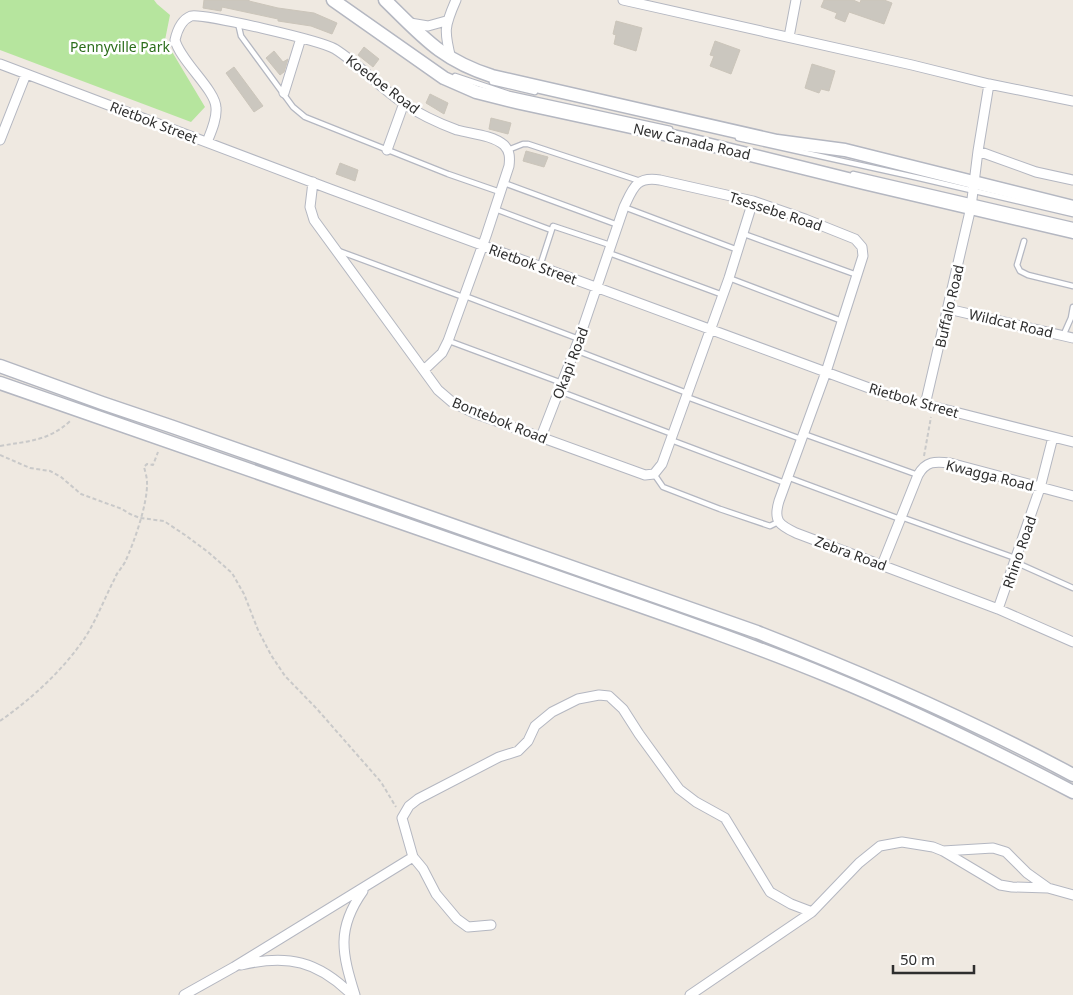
<svg xmlns="http://www.w3.org/2000/svg" width="1073" height="995" viewBox="0 0 1073 995" font-family="'Noto Sans',sans-serif">
  <rect width="100%" height="100%" fill="#efe9e1"/>
  <!-- green -->
  <path fill="#b6e59e" d="M0,0h154l3,4 13,11 -5,25 40,67 -14,15 -191,-72z"/>
  <!-- building -->
  <path fill="#cbc7bf" stroke="#cbc5ba" d="M204,0h45v1l29,7 36,5 23,10 -5,11 -21,-8 -33,-5v-2l-56,-12 -1,4 -18,-3z
    M824,0h29l7,3 1,-3h23l8,3 -8,21 -35,-12 -4,10 -10,-4 2,-5 -16,-6z
    M616,21l26,7 -6,23 -22,-7 2,-9 -3,-1z
    M715,41l25,9 -9,24 -21,-8 4,-10 -4,-1z
    M364,47l15,12 -6,8 -15,-12z
    M274,51l9,11 5,-3 -4,13 -4,3 -14,-17z
    M812,64l23,7 -6,20 -8,-2 -2,4 -14,-5z
    M234,67l29,39 -9,6 -28,-39z
    M430,94l18,9 -4,11 -18,-11z
    M491,118l20,5 -3,11 -19,-5z
    M526,151l22,6 -4,10 -21,-6z
    M340,163l18,7 -3,11 -19,-7z"/>
  <g fill="none" stroke-linecap="round" stroke-linejoin="round">
    <!-- lane casing -->
    <g stroke="#b4b7c1" stroke-width="7">
      <path id="lane" d="M238,23l3,13 52,71 12,10 143,57 52,18
        M455,76l54,18 161,35
        M492,82l43,10
        M738,138l181,40 154,36
        M508,150l15,-6h5l112,37
        M853,174l220,51
        M504,183l114,42
        M624,207l114,43
        M495,209l56,21
        M744,234l113,41
        M1024,241l-7,24 3,6 8,4 45,11
        M339,251l124,46
        M609,253l114,42
        M540,266l13,-40 57,19
        M729,278l113,43
        M465,296l114,43
        M1063,336l8,-18 2,-11
        M449,341l113,42
        M575,350l112,43
        M559,391l113,43
        M687,397l114,42
        M804,434l114,41
        M671,440l114,43
        M654,474l9,13 57,22 50,17 8,-4
        M787,477l113,42
        M901,517l114,41
        M1015,562l58,26"/>
    </g>
    <!-- street casing -->
    <g stroke="#b4b7c1" stroke-width="11">
      <path id="street" d="M623,0l289,65 77,19 84,17
        M410,23l18,3 18,-5
        M789,37l7,-37
        M451,59c-7,-28 -7,-32 5,-59
        M0,64l330,125 558,206 185,47
        M284,93l17,-55
        M0,140l26,-66
        M207,142c4,-10 10,-23 9,-34 0,-18 -36,-47 -41,-68 2,-9 6,-20 16,-24 12,-3 131,25 144,33 24,15 44,38 68,54 16,11 35,20 54,27 15,4 35,5 47,15 6,6 6,13 5,21l-23,70 -38,105 -6,12 -18,17
        M387,150l17,-47
        M978,151l58,21 37,8
        M313,182l-3,25 4,13 124,170 14,12 22,11 171,62 9,-1 8,-10 67,-186 24,-77
        M948,309l125,29
        M925,405l46,-198 7,-56 11,-67
        M541,437l38,-98 45,-132c9,-19 12,-31 36,-27l93,21 52,18 50,20 7,8 1,9 -37,116 -47,129c-6,20 0,24 17,32l202,76 75,33
        M882,565l36,-90c8,-14 17,-14 32,-12l123,33
        M998,609l42,-121 13,-51
        M943,851l57,34 12,2 36,1
        M491,925l-23,2 -11,-8 -21,-25 -13,-25 -10,-12 -11,-39 7,-12 9,-7 81,-42 19,-6 10,-10 7,-15 17,-14 26,-13 21,-4 10,1 14,13 16,25 40,55 17,13 29,16 45,74 21,12 21,8
        M241,965c47,-11 77,-4 111,30
        M184,995l50,-28 179,-110
        M355,995c-13,-42 -19,-66 8,-104
        M690,995l122,-83 47,-49 21,-17 22,-4 31,5 10,4 50,-3 13,4 21,21 21,15 25,7"/>
    </g>
    <!-- secondary casing -->
    <g stroke="#b4b7c1" stroke-width="15">
      <path id="secondary" d="M333,0l111,78 32,14 44,11 162,35 182,45 209,49
        M385,0c37,36 56,60 107,76l285,65 68,9 228,57
        M0,366l102,37 71,24 584,205c108,42 214,88 316,143
        M0,383c179,64 360,125 540,188 96,34 193,66 288,105 83,34 165,74 245,116"/>
    </g>
    <!-- path -->
    <path stroke="#c9c9c9" stroke-width="2" stroke-dasharray="4 2.5" stroke-linecap="butt" d="M0,446c28,-5 49,-5 70,-25
      M0,455l30,13 20,3 11,6 20,17 41,15 8,5 10,4 24,3 21,14 23,17 24,21 12,21 14,36 13,25 14,21 32,33 64,73 15,25
      M924,456l7,-39
      M0,721c31,-22 60,-48 82,-79 14,-20 22,-43 33,-64 2,-6 7,-10 10,-16 9,-19 23,-59 22,-80 0,-5 -2,-11 -3,-15l3,-3 6,1 5,-13"/>
    <!-- lane -->
    <use href="#lane" stroke="#fff" stroke-width="4.5"/>
    <!-- street -->
    <use href="#street" stroke="#fff" stroke-width="9"/>
    <!-- secondary -->
    <use href="#secondary" stroke="#fff" stroke-width="12"/>
  </g>
  <g text-anchor="middle" dominant-baseline="central" stroke-width="5" stroke-linejoin="round" paint-order="stroke">
    <!-- park labels -->
    <g font-size="14" fill="#2c6e1b" stroke="#fff">
      <text x="120" y="46">Pennyville Park</text>
    </g>
    <!-- street labels -->
    <g font-size="14" fill="#2e2e2e" stroke="#fff">
      <text transform="translate(383 84) rotate(37)">Koedoe Road</text>
      <text transform="translate(154 122) rotate(21)">Rietbok Street</text>
      <text transform="translate(692 141) rotate(13)">New Canada Road</text>
      <text transform="translate(776 211) rotate(18)">Tsessebe Road</text>
      <text transform="translate(533 264) rotate(20)">Rietbok Street</text>
      <text transform="translate(949 306) rotate(-77)">Buffalo Road</text>
      <text transform="translate(1011 323) rotate(13)">Wildcat Road</text>
      <text transform="translate(570 363) rotate(-69)">Okapi Road</text>
      <text transform="translate(914 400) rotate(16)">Rietbok Street</text>
      <text transform="translate(500 420) rotate(22)">Bontebok Road</text>
      <text transform="translate(990 475) rotate(14)">Kwagga Road</text>
      <text transform="translate(1019 552) rotate(-71)">Rhino Road</text>
      <text transform="translate(851 553) rotate(20)">Zebra Road</text>
    </g>
  </g>
  <!-- scale -->
  <path d="M893 965v8h81v-8" fill="none" stroke="#2e2e2e" stroke-width="2.5"/>
  <text x="900" y="965" font-size="15" fill="#2e2e2e" stroke="#ffffff" stroke-width="4" paint-order="stroke">50 m</text>
</svg>
